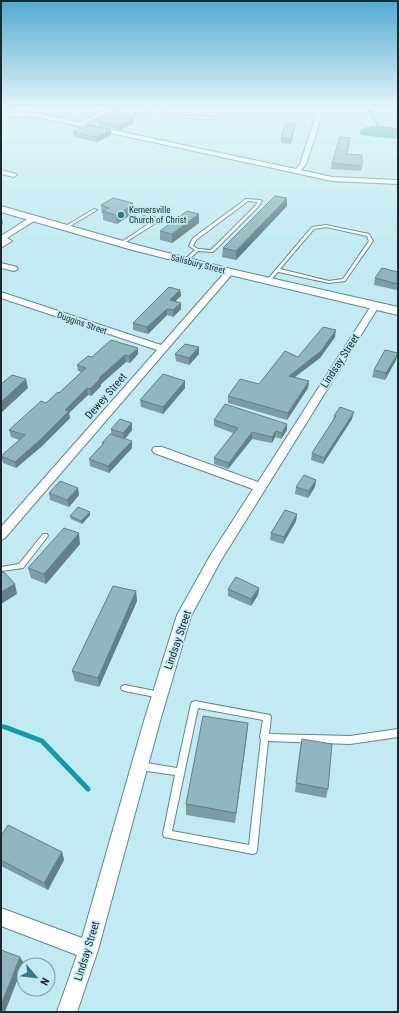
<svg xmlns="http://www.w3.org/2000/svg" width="399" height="1013" viewBox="0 0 399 1013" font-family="'Roboto Condensed',sans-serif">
  <rect width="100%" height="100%" fill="#c1eaf2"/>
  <!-- water -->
  <path fill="#1498ab" d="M378,126l20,2v11l-38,-4 1,-5 6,-3z"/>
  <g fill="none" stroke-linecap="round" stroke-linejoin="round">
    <!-- stream-far2 -->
    <path stroke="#1498ab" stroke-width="2" d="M369,109l9,17 4,2"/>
    <!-- stream-far1 -->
    <path stroke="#1498ab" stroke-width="4" d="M1,726l6,2"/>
    <!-- stream -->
    <path stroke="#1498ab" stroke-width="5" d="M5,727l37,14 46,48"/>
    <!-- lane casing -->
    <g stroke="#60878e" stroke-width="2">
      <path id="lane" d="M142,109h7l34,7 34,1 1,1 -1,1 -34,-1z
        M246,199l14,1 2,1 -5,7 -44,44 -15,-1 -12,11h-2v-2l11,-10 -6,-4 4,-8zM248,201l10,1 -3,4 -44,44 -13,-1 -5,-3 3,-6z
        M124,204h2l32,15 -2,4 -35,22 -2,-1 1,-1 33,-22 1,-2 -30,-13z
        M94,209l3,1 -30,18 -3,-1z
        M326,225l43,9 4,7 -28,40 -16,2 -51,-11 -9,10h-2v-2l45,-53zM326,227l41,9 2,5 -26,38 -14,2 -49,-12 34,-40z
        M43,534h4l1,2 -25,32 -22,3v-4l18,-3z
        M125,685l35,7 3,1 1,2 -1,2 -3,1 -35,-7 -3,-1 -1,-2 1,-2z
        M195,701l75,14 1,2 -2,17 81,2 48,-7v8l-48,7 -82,-3 -11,109 -1,3 -3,1 -89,-17 -1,-3 12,-59 -35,-5 -3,-1 -1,-3 1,-3 3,-1 37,6 14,-64 1,-2zM198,708l65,12 -3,17 1,2 -12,106 -77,-14z"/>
    </g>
    <!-- street casing -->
    <g stroke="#60878e" stroke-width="2">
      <path id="street" d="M107,109h7l-29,15 211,45 4,-5 18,-55h6l-18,55 -5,6 31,7 66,3v4l-66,-3 -295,-64 -31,-1 -3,-2 3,-2 31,1 42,9z
        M1,170l15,4 1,1 -3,2 -13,-3z
        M32,216h3l4,2 -32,20 5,3 -11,7v-12z
        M1,263l16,4 1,2 -4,2 -13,-3z
        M227,270h6l1,2 -229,266 -4,2v-13l156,-177 -156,-52v-6l160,53z
        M375,303l4,3 -159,256 -29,54 -31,105 -62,229 -21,62h-20l20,-57 -76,-29v-18l81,30 62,-217 33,-106 33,-59 43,-67 -99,-36 -2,-3 2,-3h8l96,35 113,-176z"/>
    </g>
    <!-- secondary casing -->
    <g stroke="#60878e" stroke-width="2">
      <path id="secondary" d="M1,206l136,39 94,24 167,38v8l-172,-41 -97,-25 -128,-37z"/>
    </g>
    <!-- lane -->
    <use href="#lane" fill="#fff" fill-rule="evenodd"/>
    <!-- street -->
    <use href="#street" fill="#fff" fill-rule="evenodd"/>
    <!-- secondary -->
    <use href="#secondary" fill="#fff" fill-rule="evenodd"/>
  </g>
  <!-- wall -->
  <path fill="#7c9da4" d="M97,120l37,3 -14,7 -22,-5z
    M295,124l-1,6 -3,14 -10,-1v-5z
    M111,130v5l-14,7 -23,-5 -1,-5z
    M350,143l-3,11 15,12 -1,5 -30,-2 1,-6z
    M133,203v10l-16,11 -14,-4v-6h-1l-1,-9z
    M287,206l-51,54 -14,-3 1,-9z
    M199,214v9l-27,20 -12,-3v-9z
    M398,272v17l-1,1 -23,-5 1,-7z
    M180,290l1,6 -6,5 6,2v6l-8,8 -6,-2 -19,19 -15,-4v-7z
    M335,337l-15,21 -25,19 14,4 -1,7 -21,32 -59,-17v-7l31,-12z
    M138,348v6l-8,9 -4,-1 -25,22v2l-10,10 -3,-1 -19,18 1,5 -29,29 -25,21 -13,-5 -2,-7 18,-16 -8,-3 -2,-7 50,-37 22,-21 -3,-1 -1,-6 15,-8z
    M175,354h24l-10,11 -13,-4z
    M396,360l-11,20 -13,-3 2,-7z
    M185,388l-22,26 -22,-7 -1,-7z
    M334,416l18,3 -29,45 -12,-4 1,-7 21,-33z
    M214,420l73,4v6l-6,9 -6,-2 -3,6 -20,-4 -24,30 -14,-5v-6l19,-25 -19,-7z
    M132,423v7l-7,9 7,2v7l-23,25 -19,-7 -1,-7 13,-14v-2l9,-9v-5z
    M316,480l-1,7 -7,11 -13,-4 1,-7z
    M49,493l30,2 -10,12 -19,-7z
    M90,512v3l-8,9 -11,-5 -1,-3z
    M297,514l-1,7 -13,23 -13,-4 1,-7z
    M80,544l-34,40 -15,-6 -3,-10z
    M259,588l-1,7 -7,11 -23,-10v-7z
    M136,591l1,10 -38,86 -24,-6 -3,-10z
    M248,723l-13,100 -49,-8v-11z
    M302,739l26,50 -2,9 -31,-6 5,-44z
    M1,836l61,16 2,8 -16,30 -47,-24z"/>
  <!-- shaded-wall -->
  <path fill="#658086" d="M134,118v5l-14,7v-5z
    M295,124l-1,6 -3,14v-5z
    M111,130v5l-14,7v-5z
    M287,198v8l-51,54v-9z
    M133,203v10l-16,11 -1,-9z
    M199,214v9l-27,20v-9z
    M2,218l1,6 -2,1v-6z
    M180,290l1,6 -11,10v-6z
    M181,303v6l-8,8v-7z
    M167,309v6l-19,19 -1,-7z
    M336,330l-1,7 -15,21 -32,24 1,-6z
    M199,347v7l-10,11v-7z
    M138,348v6l-8,9 -1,-7z
    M398,353l-2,7 -11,20 1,-7z
    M125,355l1,7 -25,22v2l-10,10 -1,-7 9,-11z
    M26,379l2,9 -27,25v-11z
    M185,381v7l-22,26v-7z
    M309,381l-1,7 -21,32 1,-7z
    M87,388l1,7 -19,18 1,5 -29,29 -25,21 -1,-6 50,-52z
    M354,412l-2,7 -29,45 1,-6z
    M132,423v7l-8,10 -1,-7z
    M287,424v6l-6,9 1,-6z
    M276,431l-1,6 -3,6v-6z
    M252,432v7l-24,30 1,-6z
    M132,441v7l-23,25 -1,-7z
    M316,480l-1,7 -7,11 1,-7z
    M78,488l1,7 -10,12 -2,-7z
    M90,512v3l-8,9 -1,-3z
    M297,514l-1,7 -13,23 1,-7z
    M79,533l1,11 -34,40 -2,-10z
    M15,584l2,10 -16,10v-12z
    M259,588l-1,7 -7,11v-7z
    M136,591l1,10 -38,86 -1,-9z
    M248,723l-1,12 -12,88 1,-10z
    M62,852l2,8 -16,30 -4,-7z
    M20,957l4,6 -19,49h-4v-7z"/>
  <!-- building -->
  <path fill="#90b7bf" stroke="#658086" d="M111,113l23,5 -14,7 -23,-5z
    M285,124h10l-4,15 -10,-1z
    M88,125l23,5 -14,7 -24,-5z
    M340,137l10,1 -4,16 16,1v11l-30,-3z
    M275,196l12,2 -51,53 -13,-3z
    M113,198l20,5 -2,2h2l-17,10 -13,-4 6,-3 -8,-3z
    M187,211l12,3 -27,20 -12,-3z
    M382,268l16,4v12l-23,-6z
    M169,287l11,3 -10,10 11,3 -8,7 -6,-1 -20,18 -14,-4z
    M323,327l13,3 -15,21 -32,25 20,5 -21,32 -60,-17 12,-17 19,5 26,-33 13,6z
    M111,340l27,8 -9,8 -4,-1 -26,23 1,1 -10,10 -3,-1 -22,22 4,1 -29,29 -25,22 -14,-6 24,-21 -16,-5 32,-29 5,2 12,-11 1,1 27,-25 -9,-3 11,-9 4,1z
    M185,344l14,3 -10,11 -14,-4z
    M385,350l13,3 -12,20 -12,-3z
    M163,374l22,7 -22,26 -23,-7z
    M12,375l14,4 -25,23v-18z
    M225,404l62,20 -5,9 -6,-2 -4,6 -20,-5 -23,31 -15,-5 24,-30 -24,-8z
    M340,407l14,5 -30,46 -12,-5 24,-37h-2z
    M120,419l12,4 -9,10 -12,-4z
    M110,434l22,7 -24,25 -19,-7 15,-16h-2z
    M304,475l12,5 -7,11 -13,-4z
    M60,481l18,7 -11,12 -18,-7z
    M78,507l12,5 -9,9 -11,-5z
    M285,510l12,4 -13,23 -13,-4z
    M64,528l15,5 -35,41 -16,-6z
    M4,572l11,12 -14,8v-19z
    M236,577l23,11 -8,11 -23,-10z
    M113,586l23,5 -38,87 -26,-7z
    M203,716l45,7 -12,90 -50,-9z
    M302,739l30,5 -4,45 -32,-6z
    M8,825l54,27 -18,31 -43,-23v-24z
    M1,950l19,7 -19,48z"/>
  <!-- sky -->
  <linearGradient id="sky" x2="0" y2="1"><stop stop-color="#53a9d0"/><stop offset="0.43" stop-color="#e3f6f9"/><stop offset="1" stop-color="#e3f6f9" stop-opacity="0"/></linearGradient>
  <rect width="399" height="251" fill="url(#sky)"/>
  <!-- markers -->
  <circle fill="#357b87" stroke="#c1eaf2" stroke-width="1.5" cx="121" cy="215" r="4"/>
  <g text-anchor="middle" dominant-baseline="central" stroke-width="3.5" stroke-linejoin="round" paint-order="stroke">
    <!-- far-poi labels -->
    <g font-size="9" fill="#1b2b2f" stroke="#c1eaf2" text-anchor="start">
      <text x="129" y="210">Kernersville<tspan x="129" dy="10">Church of Christ</tspan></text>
    </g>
    <!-- far-street labels -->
    <g font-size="9" fill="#1b2b2f" stroke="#c1eaf2">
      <text transform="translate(198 264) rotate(14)">Salisbury Street</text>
      <text transform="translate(82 323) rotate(19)">Duggins Street</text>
    </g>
    <!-- street labels -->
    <g font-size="11" fill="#1b2b2f" stroke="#c1eaf2">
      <text transform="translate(340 361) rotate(-57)">Lindsay Street</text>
      <text transform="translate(106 396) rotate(-49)">Dewey Street</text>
      <text transform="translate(178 640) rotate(-71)">Lindsay Street</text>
      <text transform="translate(87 951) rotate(-73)">Lindsay Street</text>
    </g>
  </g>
  <!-- border -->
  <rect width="399" height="1013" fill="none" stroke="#1b2b2f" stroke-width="4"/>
  <!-- north arrow -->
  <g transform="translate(36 977) rotate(118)"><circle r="19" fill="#c1eaf2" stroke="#7f9ea4"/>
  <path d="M0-3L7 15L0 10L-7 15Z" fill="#357b87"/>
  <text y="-6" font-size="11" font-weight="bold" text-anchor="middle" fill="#1b2b2f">N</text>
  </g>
</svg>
